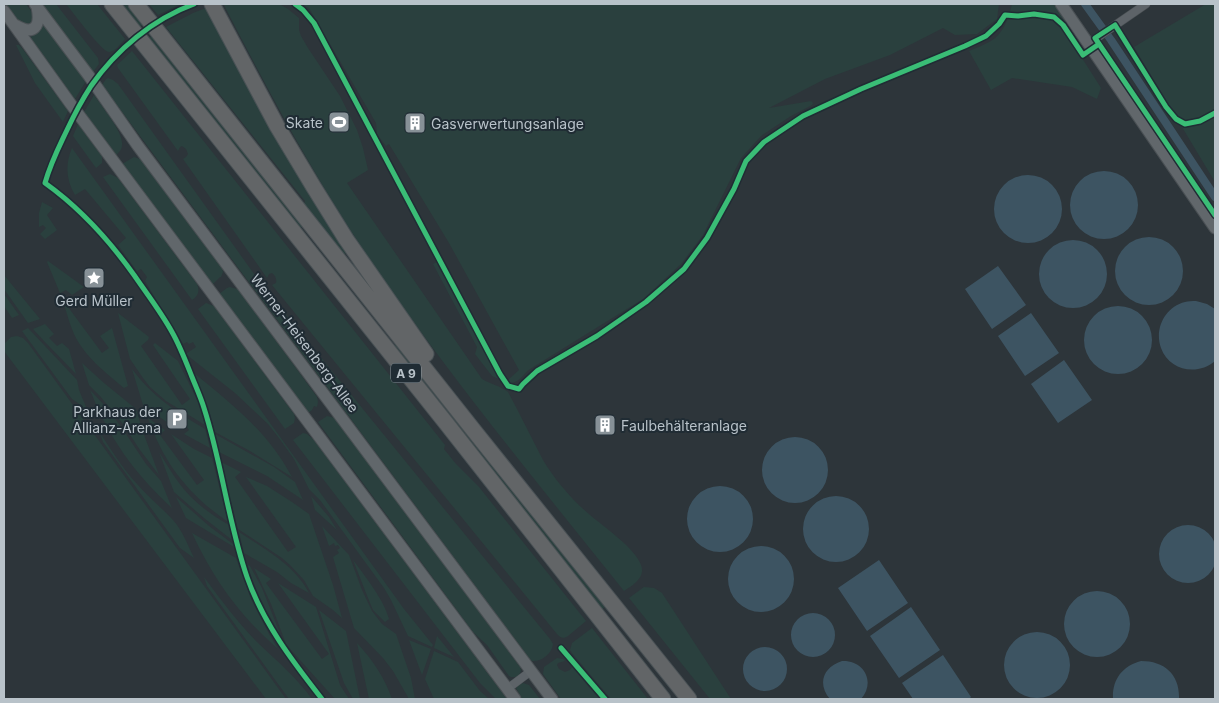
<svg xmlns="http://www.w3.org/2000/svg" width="1219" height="703" viewBox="0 0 1219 703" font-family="Inter,sans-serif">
  <rect width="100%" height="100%" fill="#2d353a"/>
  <!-- green -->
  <path fill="#2a403e" d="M4,4h22c5,7 12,14 3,21l-10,-2z
    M41,4h15l42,54 1,6 -6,8z
    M66,4h31l28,35c-4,4 -10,13 -16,13 -7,0 -37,-41 -43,-48z
    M121,4h6l17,20 -4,3z
    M149,4h31l-22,11z
    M228,4h51l9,5 11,9v12l2,6 7,12 32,48 17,34 6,18 5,22 -21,13 135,196c8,5 19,7 26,13 12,22 23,45 35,68 12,20 29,40 47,55 13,11 46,34 51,50 5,12 -8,20 -17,26 -84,-105 -170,-209 -247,-321 -58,-84 -106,-174 -153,-265z
    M302,4h697l-2,15 -20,15 -22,1 -12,-7 -53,27 -65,24 -56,29 42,-7 2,2 -1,2 -21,11 -30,20 -20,22 -38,77 -22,29 -38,35 -113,70c-7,5 -11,14 -20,14l-2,-2 1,-2 10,-9 -70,-127 -60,-99 -3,2 -9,-12 -1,-11 -67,-115z
    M1012,4h42l11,17 -4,4 40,63 -4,11 -25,-12 -60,-9 -21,12 -22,-39c7,-3 15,-6 22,-10 13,-8 18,-24 21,-37z
    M1206,4h9v178l-81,-135z
    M206,8l53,100 87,145 -3,2 -36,-45 -3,-6 1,-3 -139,-174 27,-14z
    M43,26h3l40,55 -11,18 -44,-60c0,-7 6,-10 12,-13z
    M152,36l151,190 -4,3 -151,-191z
    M16,45h3l3,3 46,63 -5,11 -28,-39z
    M132,51l313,394 -1,4 12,15 23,23 107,134 -18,15c-4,3 -8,2 -11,-2l-285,-349 4,-2c1,-4 -1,-8 -4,-10l-3,1 -2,4 -84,-119 3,-2 2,-3 -2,-5 -4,-3 -2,1 -2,4 -60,-83 -1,-3z
    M108,78l5,2 5,4 144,201 288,354 3,5c-1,10 -12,18 -21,17l-3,-3 -427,-573 4,-6z
    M94,95c7,10 30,38 28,50 0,5 -3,7 -6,10l-32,-43z
    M78,124l24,32v7l-6,5 -23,-32z
    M72,148l332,461 29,36 -1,2 -24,-11 -17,-36 -7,-12 -64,-88 -11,-11 -15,-30 -15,-21 -11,-14 -33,-31 -48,-38v-2l9,-6 -3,-5 -4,2 -2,-2 -4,2 -38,-63 2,-4 -6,-8 -4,2 -19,-26 8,-7 -41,-49 -10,6c-9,-15 -10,-31 -3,-47z
    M134,157l6,2 3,2 79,106 1,5 -2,5h-1l-8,8 -90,-121z
    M110,174l8,4 79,106c3,8 1,12 -5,16l-89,-123z
    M42,202l11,6 -6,7 10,15 -12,9 -5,-5 6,-6 -3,-3 -4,2v-14z
    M48,261l36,26 -12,8 -6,-5 -6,3 -13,-31z
    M437,262l62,117 -7,-3 -17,-22 2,-7 -44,-83z
    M4,275l36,44 -12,4 -24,-34z
    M230,287l7,2 3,2 77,106 1,5 -1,5 -3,-1 -2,4 -4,3 -89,-119 8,-6z
    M4,294l15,21 -7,3 -8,-12z
    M65,303l37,50 7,-5 -9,-12 12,-8 16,58 -4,2c-18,-15 -40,-32 -50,-54 -4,-9 -7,-20 -10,-30z
    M206,303l8,3 80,108 1,4 -1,5 -9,6 -87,-120z
    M118,313l31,24 -1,3 -7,6 41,59 8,-6 -37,-54 2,-2 23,18 20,41 7,23 -39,-24 -16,-14 -7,-9 -13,-19z
    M45,324l9,10 -5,4 8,8 5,-3 7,6 7,25 -32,-33 -11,-12z
    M28,328l49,52 2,10 10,24 -11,-11 -6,-4 -50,-68z
    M17,336l6,2 5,5 258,356h-20l-262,-348v-7l7,-7z
    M396,344l209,263 -3,2 -209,-263z
    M82,363l22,20 32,26 7,23 16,43 -19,-25 -17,-26 -23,-28 -11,-11z
    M132,369c22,29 42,41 73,60l5,19 -26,-14 5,-4 -2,-3 -3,1 -3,-4 -6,4 -32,-23z
    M194,373c40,33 73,58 98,104l-42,-26 -35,-19 -5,-18z
    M90,390l18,19 16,22 22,33 15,17 11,27c-38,-35 -63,-70 -82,-118z
    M327,416l8,2 95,127 90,122c2,4 0,7 -3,10h-6l-2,-1 -22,-31 -14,-13 -155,-210z
    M148,418l17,12 -5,5 37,50 7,-5 -33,-46 23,15 18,9 16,64c-39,-27 -64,-58 -80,-104z
    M100,433c12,18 23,36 37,51 11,13 25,24 36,36 10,11 15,26 21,38l-14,-10 -77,-106z
    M303,433l4,1 7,6 193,259h-11l-16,-16 -160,-208 -27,-35z
    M215,434l59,33 21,15 8,18 -36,-24 -48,-24z
    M159,452c10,16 19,32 32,45 11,11 24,20 38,28l3,15 -28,-22 -30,-26z
    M221,462l20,10 -6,5 53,75 8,-5 -50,-70 21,9 25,16 17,12 24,71 9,33 -9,-8 -20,-14 -9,-16 -14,-15 -8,-7 -44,-29z
    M311,496l18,21 8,13 -22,-20z
    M176,497l33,29 24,18 1,3 -48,-29z
    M322,526l27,29 13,35 10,21 10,13 14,10 15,44 4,21h-6l-16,-28 -10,-13 -29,-30 -21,-71 6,-4 -2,-3 3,-2 -2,-3 -3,1 -1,-3 -5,3z
    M239,532c25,17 55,32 70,61l-18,-10 -14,-11 -33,-19z
    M192,533l44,25 15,41 18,35 9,15c-39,-34 -64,-69 -86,-116z
    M353,560c12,16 31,40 36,59l-4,3 -12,-12 -3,-7z
    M247,564l3,2 12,22 19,48c-14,-23 -26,-46 -34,-72z
    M254,568l17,11 -5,4 56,76 7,-5 -51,-71 38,24 24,78 9,14h-14l-36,-40 -13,-15 -15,-40z
    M204,577c17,23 34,46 54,66 19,18 39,35 54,56h-23l-82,-113z
    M644,587l10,1 8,5 69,106h-21l-81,-101z
    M319,610l27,21 14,68h-7l-9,-16z
    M592,628l56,71h-37l-39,-46 -2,-3 2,-7z
    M437,636l17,21 -20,-9z
    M409,640l22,9 -9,26z
    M357,643c15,16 28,35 35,56h-23z
    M434,651l24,11 22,29 9,8h-55l-9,-20z
    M557,658l6,1 2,2 -7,2 -1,2 2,4 6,3 5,-2 2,-3 27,32h-38l-18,-25 1,-7z
    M523,683l6,2 11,14h-18l-6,-11 2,-3z"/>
  <!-- water -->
  <path fill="#3d5462" d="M1070 205a34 34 0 1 1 68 0a34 34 0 1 1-68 0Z
    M994 209a34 34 0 1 1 68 0a34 34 0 1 1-68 0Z
    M1115 271a34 34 0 1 1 68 0a34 34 0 1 1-68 0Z
    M1039 274a34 34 0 1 1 68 0a34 34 0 1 1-68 0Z
    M998,266l28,39 -34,24 -27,-40z
    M1196,301l11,3 8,5v52c-17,15 -46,10 -54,-13 -7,-19 4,-41 24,-46 3,-1 7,-1 11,-1z
    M1084 340a34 34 0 1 1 68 0a34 34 0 1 1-68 0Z
    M1031,313l28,40 -34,23 -27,-40z
    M1064,360l28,40 -34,23 -27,-39z
    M762 470a33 33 0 1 1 66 0a33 33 0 1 1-66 0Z
    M687 519a33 33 0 1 1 66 0a33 33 0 1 1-66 0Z
    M803 529a33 33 0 1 1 66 0a33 33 0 1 1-66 0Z
    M1159 554a29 29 0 1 1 58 0a29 29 0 1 1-58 0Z
    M728 579a33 33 0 1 1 66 0a33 33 0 1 1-66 0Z
    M879,560l29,43 -41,28 -29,-43z
    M1064 624a33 33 0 1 1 66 0a33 33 0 1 1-66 0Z
    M911,607l29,43 -41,28 -29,-42z
    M791 635a22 22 0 1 1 44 0a22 22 0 1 1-44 0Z
    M1004 665a33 33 0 1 1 66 0a33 33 0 1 1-66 0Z
    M743 669a22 22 0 1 1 44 0a22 22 0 1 1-44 0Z
    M943,655l28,42 -2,2h-56l-11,-16z
    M842,661c22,-1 34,21 19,38h-31c-13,-15 -7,-32 12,-38z
    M1141,661c24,0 39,14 38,38h-66c-1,-19 9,-33 28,-38z"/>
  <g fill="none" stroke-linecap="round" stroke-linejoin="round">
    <!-- canal -->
    <path stroke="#3d5462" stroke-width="8" d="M1085,4l26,36 104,157"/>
    <!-- street casing -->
    <g stroke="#4a5054" stroke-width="9">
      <path id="street" d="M1088,44l58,-40
        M507,689l24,-18"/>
    </g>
    <!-- secondary casing -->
    <g stroke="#4a5054" stroke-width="13">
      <path id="secondary" d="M35,4l54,72 49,70 414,553
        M1061,4c51,75 103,149 154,224
        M4,11l66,92 445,596
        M15,25c19,11 26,2 22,-18"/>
    </g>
    <!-- highway casing -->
    <g stroke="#495155" stroke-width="17">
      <path id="highway" d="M112,4l334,419 217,276
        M136,4l339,428 214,267
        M212,4l65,122 36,60 33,53 80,115"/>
    </g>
    <!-- street -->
    <use href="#street" stroke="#5d6368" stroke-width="8"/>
    <!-- secondary -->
    <use href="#secondary" stroke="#61676b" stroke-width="11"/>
    <!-- highway -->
    <use href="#highway" stroke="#626567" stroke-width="15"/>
    <!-- cycleway casing -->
    <g stroke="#202c34" stroke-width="8">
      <path id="cycleway" d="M194,4c-41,15 -78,46 -103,82 -9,14 -17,29 -24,44 -9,19 -16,32 -22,53 35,25 64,57 89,92 13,19 27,37 38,57 8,14 14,30 20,45 4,10 9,21 12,31 18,56 24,114 43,169 16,46 46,85 75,122
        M295,4l8,6 11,13 186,351 8,12 11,3 4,-5 14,-13 60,-35 49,-34 38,-33 23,-31 27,-49 12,-28 18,-19 39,-26 58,-27 104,-43 21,-10 13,-12 6,-9 13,1 16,-2 20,3 9,8 20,30 16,-11
        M1215,113l-15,8 -15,3 -9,-5 -10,-12 -51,-82 -20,13 120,177
        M561,648l44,51"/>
    </g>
    <!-- cycleway -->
    <use href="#cycleway" stroke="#3abd76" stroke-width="5"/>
  </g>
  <!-- icons -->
  <defs>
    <g id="stadium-square" transform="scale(1.125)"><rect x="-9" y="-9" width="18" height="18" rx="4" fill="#879197" stroke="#202c34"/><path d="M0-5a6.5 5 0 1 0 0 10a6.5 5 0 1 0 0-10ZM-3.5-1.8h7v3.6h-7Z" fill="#fff"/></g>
    <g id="building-square" transform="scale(1.125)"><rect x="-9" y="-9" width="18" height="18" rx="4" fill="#879197" stroke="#202c34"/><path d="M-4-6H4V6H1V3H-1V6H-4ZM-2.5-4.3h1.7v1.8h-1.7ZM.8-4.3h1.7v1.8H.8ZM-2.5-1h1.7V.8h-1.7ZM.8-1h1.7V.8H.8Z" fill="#fff"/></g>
    <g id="sight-square" transform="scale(1.125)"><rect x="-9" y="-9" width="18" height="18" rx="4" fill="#879197" stroke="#202c34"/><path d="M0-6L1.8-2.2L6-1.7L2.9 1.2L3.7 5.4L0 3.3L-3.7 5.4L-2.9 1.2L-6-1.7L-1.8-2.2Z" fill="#fff"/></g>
    <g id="parking-square" transform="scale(1.125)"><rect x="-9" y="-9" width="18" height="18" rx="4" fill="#879197" stroke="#202c34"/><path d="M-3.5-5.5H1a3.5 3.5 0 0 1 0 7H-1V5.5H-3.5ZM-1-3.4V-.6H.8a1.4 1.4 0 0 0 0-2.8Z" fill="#fff"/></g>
  </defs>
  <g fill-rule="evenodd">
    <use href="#stadium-square" x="339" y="122"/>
    <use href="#building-square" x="415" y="123"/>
    <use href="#sight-square" x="94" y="278"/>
    <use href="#parking-square" x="177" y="419"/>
    <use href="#building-square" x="605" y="425"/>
  </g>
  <g text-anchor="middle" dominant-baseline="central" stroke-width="4" stroke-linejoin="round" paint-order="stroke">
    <!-- shield labels -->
    <rect fill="#202c34" stroke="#8a959c" stroke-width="1" x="391" y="363.5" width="30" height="19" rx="4"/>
    <g font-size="12" font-weight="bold" fill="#b8c2c9">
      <text x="406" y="373">A 9</text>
    </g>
    <!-- poi labels -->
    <g font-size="14" fill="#b8c2c9" stroke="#202c34" text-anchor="end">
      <text x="323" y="122">Skate</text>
      <text x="431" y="123" text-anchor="start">Gasverwertungsanlage</text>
      <text x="94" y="300" text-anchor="middle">Gerd Müller</text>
      <text x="161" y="411">Parkhaus der<tspan x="161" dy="16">Allianz-Arena</tspan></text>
      <text x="621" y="425" text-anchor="start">Faulbehälteranlage</text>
    </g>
    <!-- street labels -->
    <g font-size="14" fill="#b8c2c9" stroke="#202c34">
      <text transform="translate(305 343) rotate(53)">Werner-Heisenberg-Allee</text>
    </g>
  </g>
  <!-- border -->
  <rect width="1219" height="703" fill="none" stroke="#b8c2c9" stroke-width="10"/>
</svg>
